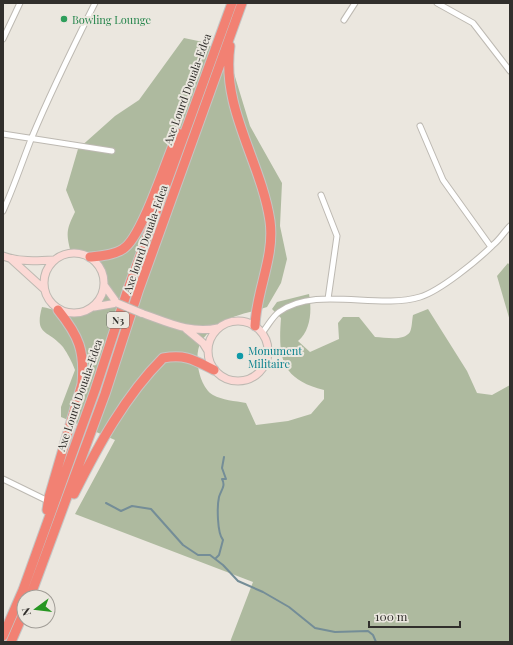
<svg xmlns="http://www.w3.org/2000/svg" width="513" height="645" viewBox="0 0 513 645" font-family="'Playfair Display',serif">
  <rect width="100%" height="100%" fill="#ebe7df"/>
  <!-- green -->
  <path fill="#aeba9f" d="M184,38l19,4 26,15 21,69 32,57 -2,43 7,33 -6,24 -14,24c-18,6 -42,9 -56,23 -3,3 -8,8 -10,12 -8,13 -2,45 12,53 9,5 22,6 33,8l10,22 32,-4 23,-7 13,-15v-9c-43,-11 -46,-32 -43,-72l-9,-9 5,-7 32,-8c3,16 2,36 -11,47l12,11 29,-13 -1,-16 5,-6h16l16,20c10,0 28,5 35,-5 2,-4 2,-12 3,-17l15,-6 39,62 10,22 15,2 18,-10v257h-280l23,-60 -178,-68 40,-74 -54,-23v-10l14,-37c-3,-8 -7,-16 -12,-23 -15,-18 -29,-11 -21,-40 12,2 25,8 37,7 37,-6 31,-61 -8,-61 -5,-19 -5,-23 4,-41l-9,-22 12,-41 37,-33 24,-16z
    M508,263l2,3v55l-13,-45z"/>
  <g fill="none" stroke-linecap="round" stroke-linejoin="round">
    <!-- stream -->
    <path stroke="#748d97" stroke-width="2" d="M106,503l15,8 11,-5 19,3 32,36 15,10h12l13,10 15,16 25,11 26,15 26,21 20,4 33,-1 5,4 3,7
      M216,558l3,-3 4,-15c-6,-7 -6,-34 -4,-43 2,-7 7,-11 3,-18h4l-4,-11 2,-11"/>
    <!-- street casing -->
    <g stroke="#bdb9b2" stroke-width="7">
      <path id="street" d="M437,3l36,20 37,48
        M344,20l11,-17
        M3,39l17,-36
        M420,126l23,54 48,67
        M3,134l109,17
        M321,195l16,41 -9,63
        M3,211c11,-24 19,-49 29,-74 19,-46 41,-90 63,-134
        M262,333c6,-7 10,-16 17,-21 37,-27 98,-2 141,-15 20,-6 58,-37 74,-53 6,-5 10,-12 16,-18
        M3,479l45,22"/>
    </g>
    <!-- secondary casing -->
    <g stroke="#bdb9b2" stroke-width="9">
      <path id="secondary" d="M44 283a30 30 0 1 1 60 0a30 30 0 1 1-60 0Z
        M3,256c16,6 33,5 51,4
        M11,259l33,30
        M104,285l13,18
        M94,307l23,-4
        M141,313c26,9 49,21 77,15
        M208 351a30 30 0 1 1 60 0a30 30 0 1 1-60 0Z
        M186,329l17,14 5,8"/>
    </g>
    <!-- highway casing -->
    <g stroke="#c5c5c4" stroke-width="11">
      <path id="highway" d="M230,46c-9,63 31,115 40,175 5,36 -14,70 -15,105
        M90,257c11,-1 24,-2 33,-8 19,-11 44,-92 55,-116
        M74,494c24,-48 51,-98 89,-136 23,-4 31,2 51,12
        M47,510l2,-13 33,-113c3,-33 -3,-48 -24,-74
        M30,597l75,-203 33,-102 104,-289
        M3,636l20,-46 72,-200 33,-101 104,-286
        M11,642l13,-30"/>
    </g>
    <!-- street -->
    <use href="#street" stroke="#fff" stroke-width="5"/>
    <!-- secondary -->
    <use href="#secondary" stroke="#fbd9d5" stroke-width="7"/>
    <!-- highway -->
    <use href="#highway" stroke="#f28173" stroke-width="9"/>
    <!-- secondary-bridge casing -->
    <g stroke="#bdb9b2" stroke-width="9" stroke-linecap="butt">
      <path id="secondary-bridge" d="M117,303l24,10"/>
    </g>
    <!-- secondary-bridge -->
    <use href="#secondary-bridge" stroke="#fbd9d5" stroke-width="7"/>
  </g>
  <!-- markers -->
  <circle fill="#2e9e5b" stroke="#ebe7df" stroke-width="1.5" cx="64" cy="19" r="4"/>
  <circle fill="#0f9aa8" stroke="#ebe7df" stroke-width="1.5" cx="240" cy="356" r="4"/>
  <g text-anchor="middle" dominant-baseline="central" stroke-width="4" stroke-linejoin="round" paint-order="stroke">
    <!-- shield labels -->
    <rect fill="#ebe7df" stroke="#696662" stroke-width="1" x="107" y="312" width="22" height="16" rx="3"/>
    <g font-size="10" font-weight="bold" fill="#312f2c">
      <text x="118" y="320">N3</text>
    </g>
    <!-- leisure labels -->
    <g font-size="11" fill="#27864d" stroke="#ebe7df" text-anchor="start">
      <text x="72" y="19">Bowling Lounge</text>
    </g>
    <!-- street labels -->
    <g font-size="11" fill="#312f2c" stroke="#ebe7df">
      <text transform="translate(187 89) rotate(-70)">Axe Lourd Douala-Edea</text>
      <text transform="translate(145 239) rotate(-71)">Axe lourd Douala-Edea</text>
      <text transform="translate(79 395) rotate(-71)">Axe Lourd Douala-Edea</text>
    </g>
    <!-- culture labels -->
    <g font-size="11" fill="#0d838f" stroke="#ebe7df" text-anchor="start">
      <text x="248" y="350">Monument<tspan x="248" dy="13">Militaire</tspan></text>
    </g>
  </g>
  <!-- border -->
  <rect width="513" height="645" fill="none" stroke="#312f2c" stroke-width="8"/>
  <!-- north arrow -->
  <g transform="translate(36 609) rotate(255)"><circle r="19" fill="#ebe7df" stroke="#a19d97"/>
  <path d="M0-3L7 15L0 10L-7 15Z" fill="#279622"/>
  <text y="-6" font-size="11" font-weight="bold" text-anchor="middle" fill="#312f2c">N</text>
  </g>
  <!-- scale -->
  <path d="M369 621v6h91v-6" fill="none" stroke="#312f2c" stroke-width="2"/>
  <text x="375" y="621" font-size="12" fill="#312f2c" stroke="#ebe7df" stroke-width="3" paint-order="stroke">100 m</text>
</svg>
